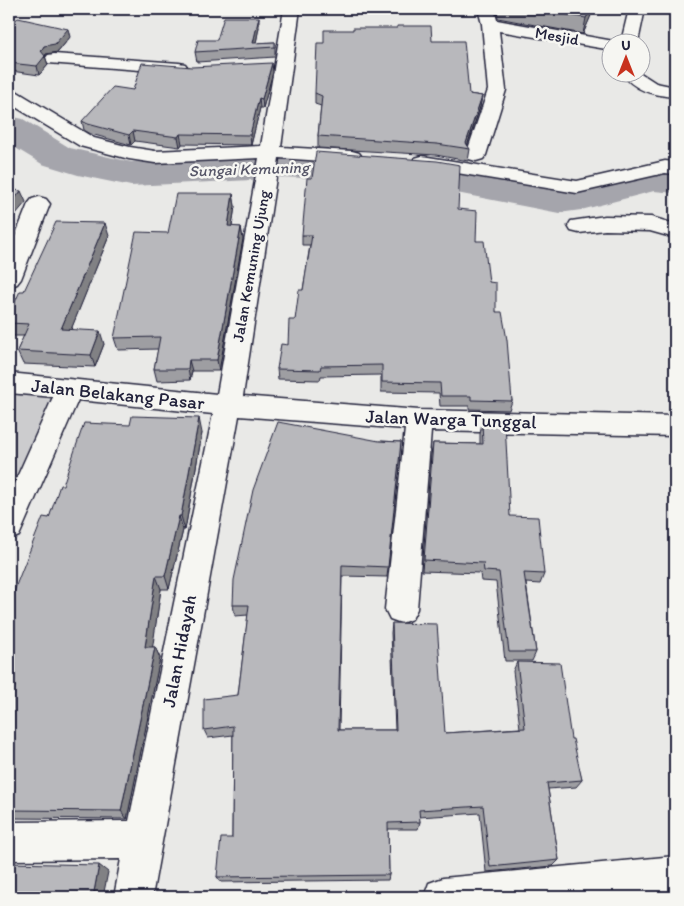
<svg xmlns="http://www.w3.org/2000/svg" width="684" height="906" viewBox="0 0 684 906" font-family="Itim,sans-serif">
  <rect width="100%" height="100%" fill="#e9e9e7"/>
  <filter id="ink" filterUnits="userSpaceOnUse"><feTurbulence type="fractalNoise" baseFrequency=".02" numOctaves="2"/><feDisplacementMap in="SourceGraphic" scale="10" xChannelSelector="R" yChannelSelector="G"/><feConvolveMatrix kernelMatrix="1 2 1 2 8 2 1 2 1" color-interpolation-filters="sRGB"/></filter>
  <g filter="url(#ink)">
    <!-- green -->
    <path fill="#ccccce" stroke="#777784" d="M9,387l45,5 -45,110z"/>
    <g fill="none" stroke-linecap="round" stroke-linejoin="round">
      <!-- river -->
      <path fill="#a5a5ac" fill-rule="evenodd" d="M9,116l14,3 47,29 61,14 120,-6 22,-3 37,1 126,11 123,22 22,-3 73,-17 21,2v24l-21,-2 -73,19 -22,3 -123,-24 -126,-11 -37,-1 -22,3 -120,6 -53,-11 -36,-11 -33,-20z"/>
      <!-- minor casing -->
      <g stroke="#22223b" stroke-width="3">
        <path id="minor" d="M284,9h16l-19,138 71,4 7,2 3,4 -3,4 -7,2 -73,-5 -36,238 176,14 256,6v20l-244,-5 -14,178 -5,10 -11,4 -11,-4 -5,-10 20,-180 -166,-13 -87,481h-38l7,-38 -112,1v-38l120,-1 84,-407 -135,-14 -59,136 -10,4v-45l44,-98 -44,-4v-20l208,21 42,-236 -104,5 -26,-4 -49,-13 -71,-43v-13l7,1 78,47 36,9 25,4 106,-5z
          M478,9h16l3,11 122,22h-7v8l-113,-19 7,59 -20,65 -3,4 -7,2 -7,-2 -3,-4 22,-65 -6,-66z
          M629,9h16l-7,33h-17z
          M54,54l125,9 6,1 3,4 -3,4 -6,1 -131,-10 -3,-4 3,-4z
          M621,72h18l17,11 19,4v10c-22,-2 -41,-6 -54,-25z
          M422,156l155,25 88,-20 10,1v12l-10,-1 -88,20 -162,-27 -3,-4 3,-4z
          M39,197l7,2 4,5 -29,75 -4,5 -8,3v-35l19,-48 4,-5z
          M605,216l46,1 24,7v14l-25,-7 -45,-1 -26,3 -8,-2 -3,-5 3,-5z
          M675,856v38l-33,3h-218l5,-14 14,-5z"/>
      </g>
      <!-- minor -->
      <use href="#minor" fill="#f6f6f2" fill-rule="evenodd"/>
    </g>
    <!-- wall -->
    <path fill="#9e9ea2" stroke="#22223b" d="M496,9h97l-1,4 -9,21 -85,-16z
      M9,25l61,12 -12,15 -12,2 -1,2 3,9 -9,10 -28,-4 -2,1z
      M259,27l-3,16 19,-1v15l-78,5 -2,-10z
      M432,41l37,53 13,2 -2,11 -13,39 3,3 -2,12 -32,-6 -118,-7v-12l3,-30 -6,-2v-11z
      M273,72l-10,36h-3l-9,37 -69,-1 -2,3 -45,-6 -4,4 -40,-11 -7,-4 -2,-9 51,-31z
      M233,194l2,12 -3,21h9l2,12 -24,132h-27l-2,9 -33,1 -3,-12 4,-20 -40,1 -4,-12 54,-105z
      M458,209l18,32 13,41 7,30 16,89 -3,9 -40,-1v-3h-29l-1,-13 -58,-1v-17l-60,1 -1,4 -42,-1 -1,-10 11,-24 7,-25 8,-30 7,-45h-8v-10z
      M109,236l-38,93 33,15 -9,23 -72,-3 -6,-13 7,-15h-13l-2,-5v-16l15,-24z
      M482,422l28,94 34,58 -4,10 -14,-1 10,69 -4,9h-27l-9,-79 -15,-1 -1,-8 -58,-2 9,-116 2,-12 47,1v-10z
      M130,425l72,8 -17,97h-2l-14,59h-8l-9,58h3l5,11 -33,161 -118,-1v-110l3,-11h-3v-90l40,-89 14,-33z
      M379,441l22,1 -14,135 -45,-1 -3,154h56l-4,-97 1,-10 53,110 75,-5 -7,-57 4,-9 54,77 11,41 -6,7 -28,2 11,71 -6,6 -67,6 -6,-59 -61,4 1,5 -2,7h-30l1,46 -1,5 -167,2 -4,-5 15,-39 1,-103 -25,3 -4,-8 34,-35 10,-80 -13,1 -2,-11z"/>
    <!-- shaded-wall -->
    <path fill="#818184" stroke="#22223b" d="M591,9h2l-1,4 -9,21 3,-16z
      M259,17v10l-4,21 -2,-5z
      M68,29l2,8 -12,15 -12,2 -2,4 1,-2 3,9 -9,10 -2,-9 4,-15 3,-5z
      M272,63l1,9 -10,36 -1,-9z
      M482,96l-2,11 -14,42v-6z
      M259,98l1,10 -9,37 -1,-10z
      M133,131l2,10 -4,4 -2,-10z
      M180,134l2,10 -2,3 -2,-10z
      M21,191l5,11 -16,19 2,5 -3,5v-25z
      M233,194l2,12 -5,32 -2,-12z
      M105,223l4,13 -43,106 -5,-13z
      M241,227l2,12 -24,132 -2,-11z
      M100,331l4,13 -9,23 -4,-12z
      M189,360l3,11 -2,9 -2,-11z
      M199,418l3,15 -17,97 -4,-14z
      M179,516l4,14 -14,59 -4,-13z
      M156,576l5,13 -10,69 -6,-11z
      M155,647l5,11 -33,161 -6,-8z
      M99,865l9,7 -5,25h-10z"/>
    <!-- building -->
    <path fill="#b8b8bc" stroke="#22223b" d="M532,9h59l-5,9z
      M224,17h35l-6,26 22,-1v5l-80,5 3,-12h19z
      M18,18l50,11 -13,15 -11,2 -3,5 4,5 -8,10 -28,-3v-38z
      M397,26h34l1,15h32l5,53 13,2 -16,47 4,6 -33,-5 -119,-8 4,-40 -7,-3 2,-50h7v-13h29v-2h44z
      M142,63l50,4 80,-4 -10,36 -3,-1 -9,37 -70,-1 -2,3 -45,-6 -4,4 -41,-11 -6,-3 31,-34 20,3z
      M316,152l121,9 23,4 -2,44 19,2 -1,30h8l5,41 7,1v29h6l5,28 5,61 -41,-1v-4h-30l-1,-13 -58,-1v-17l-61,1 -1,4 -43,-1 4,-25 7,1 1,-25h6l4,-30h4l9,-55h-10l5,-57h5z
      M9,189l12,2 -12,15z
      M176,194h57l-5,32 13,1 -24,133h-28l-1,9h-34l6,-32 -46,1 22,-106 32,1z
      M56,222l49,1 -44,106 39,2 -9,24 -74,-4 12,-27 -20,-1v-8l11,-24h4z
      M132,416l67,2 -18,98h-2l-14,60h-9l-11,71h10l-34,164 -112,-1v-102l6,-22h-6v-79l8,-24 26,-66 6,1 11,-33h3l21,-62 46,2z
      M278,422l101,19 22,1 -13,125 -46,-2 -4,165h58l-4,-107 45,1 8,109 80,-5 -8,-66 43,1 11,76h2l9,41 -35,3 12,77 -69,7 -7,-61 -64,4 1,12 -32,1 1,52 -172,2 4,-39h11l1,-112 -29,4v-31l34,-4 11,-90h-16l1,-25 19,-90z
      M482,422l23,1 5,93 28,1 6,57 -20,-1 12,79h-27l-10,-80 -15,-1 -1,-8 -59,-3 9,-117 50,1z
      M9,863l90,2 -6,32h-84z
      M493,894h72v3h-71z"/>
  </g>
  <g text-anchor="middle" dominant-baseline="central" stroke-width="5" stroke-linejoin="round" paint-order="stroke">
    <!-- far-street labels -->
    <g font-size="16" fill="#22223b" stroke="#f6f6f2">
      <text transform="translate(557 36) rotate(10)">Mesjid</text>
      <text transform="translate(251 266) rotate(-80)">Jalan Kemuning Ujung</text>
    </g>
    <!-- far-water labels -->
    <g font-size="16" font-style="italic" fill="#565668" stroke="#f6f6f2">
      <text transform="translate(249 169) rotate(-2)">Sungai Kemuning</text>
    </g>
    <!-- street labels -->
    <g font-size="19" fill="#22223b" stroke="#f6f6f2">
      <text transform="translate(118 394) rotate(6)">Jalan Belakang Pasar</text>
      <text transform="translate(451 419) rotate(2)">Jalan Warga Tunggal</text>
      <text transform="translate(179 651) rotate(-79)">Jalan Hidayah</text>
    </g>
  </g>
  <!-- margin -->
  <rect width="684" height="906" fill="none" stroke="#f6f6f2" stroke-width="30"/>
  <rect x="15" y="15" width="654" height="876" fill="none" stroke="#22223b" stroke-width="2" filter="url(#ink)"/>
  <!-- north arrow -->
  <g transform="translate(626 58)"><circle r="24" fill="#f6f6f2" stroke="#a1a1a9"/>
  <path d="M0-4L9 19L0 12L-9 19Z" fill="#c8321e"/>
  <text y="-8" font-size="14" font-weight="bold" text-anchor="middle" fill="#22223b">U</text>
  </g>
</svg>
